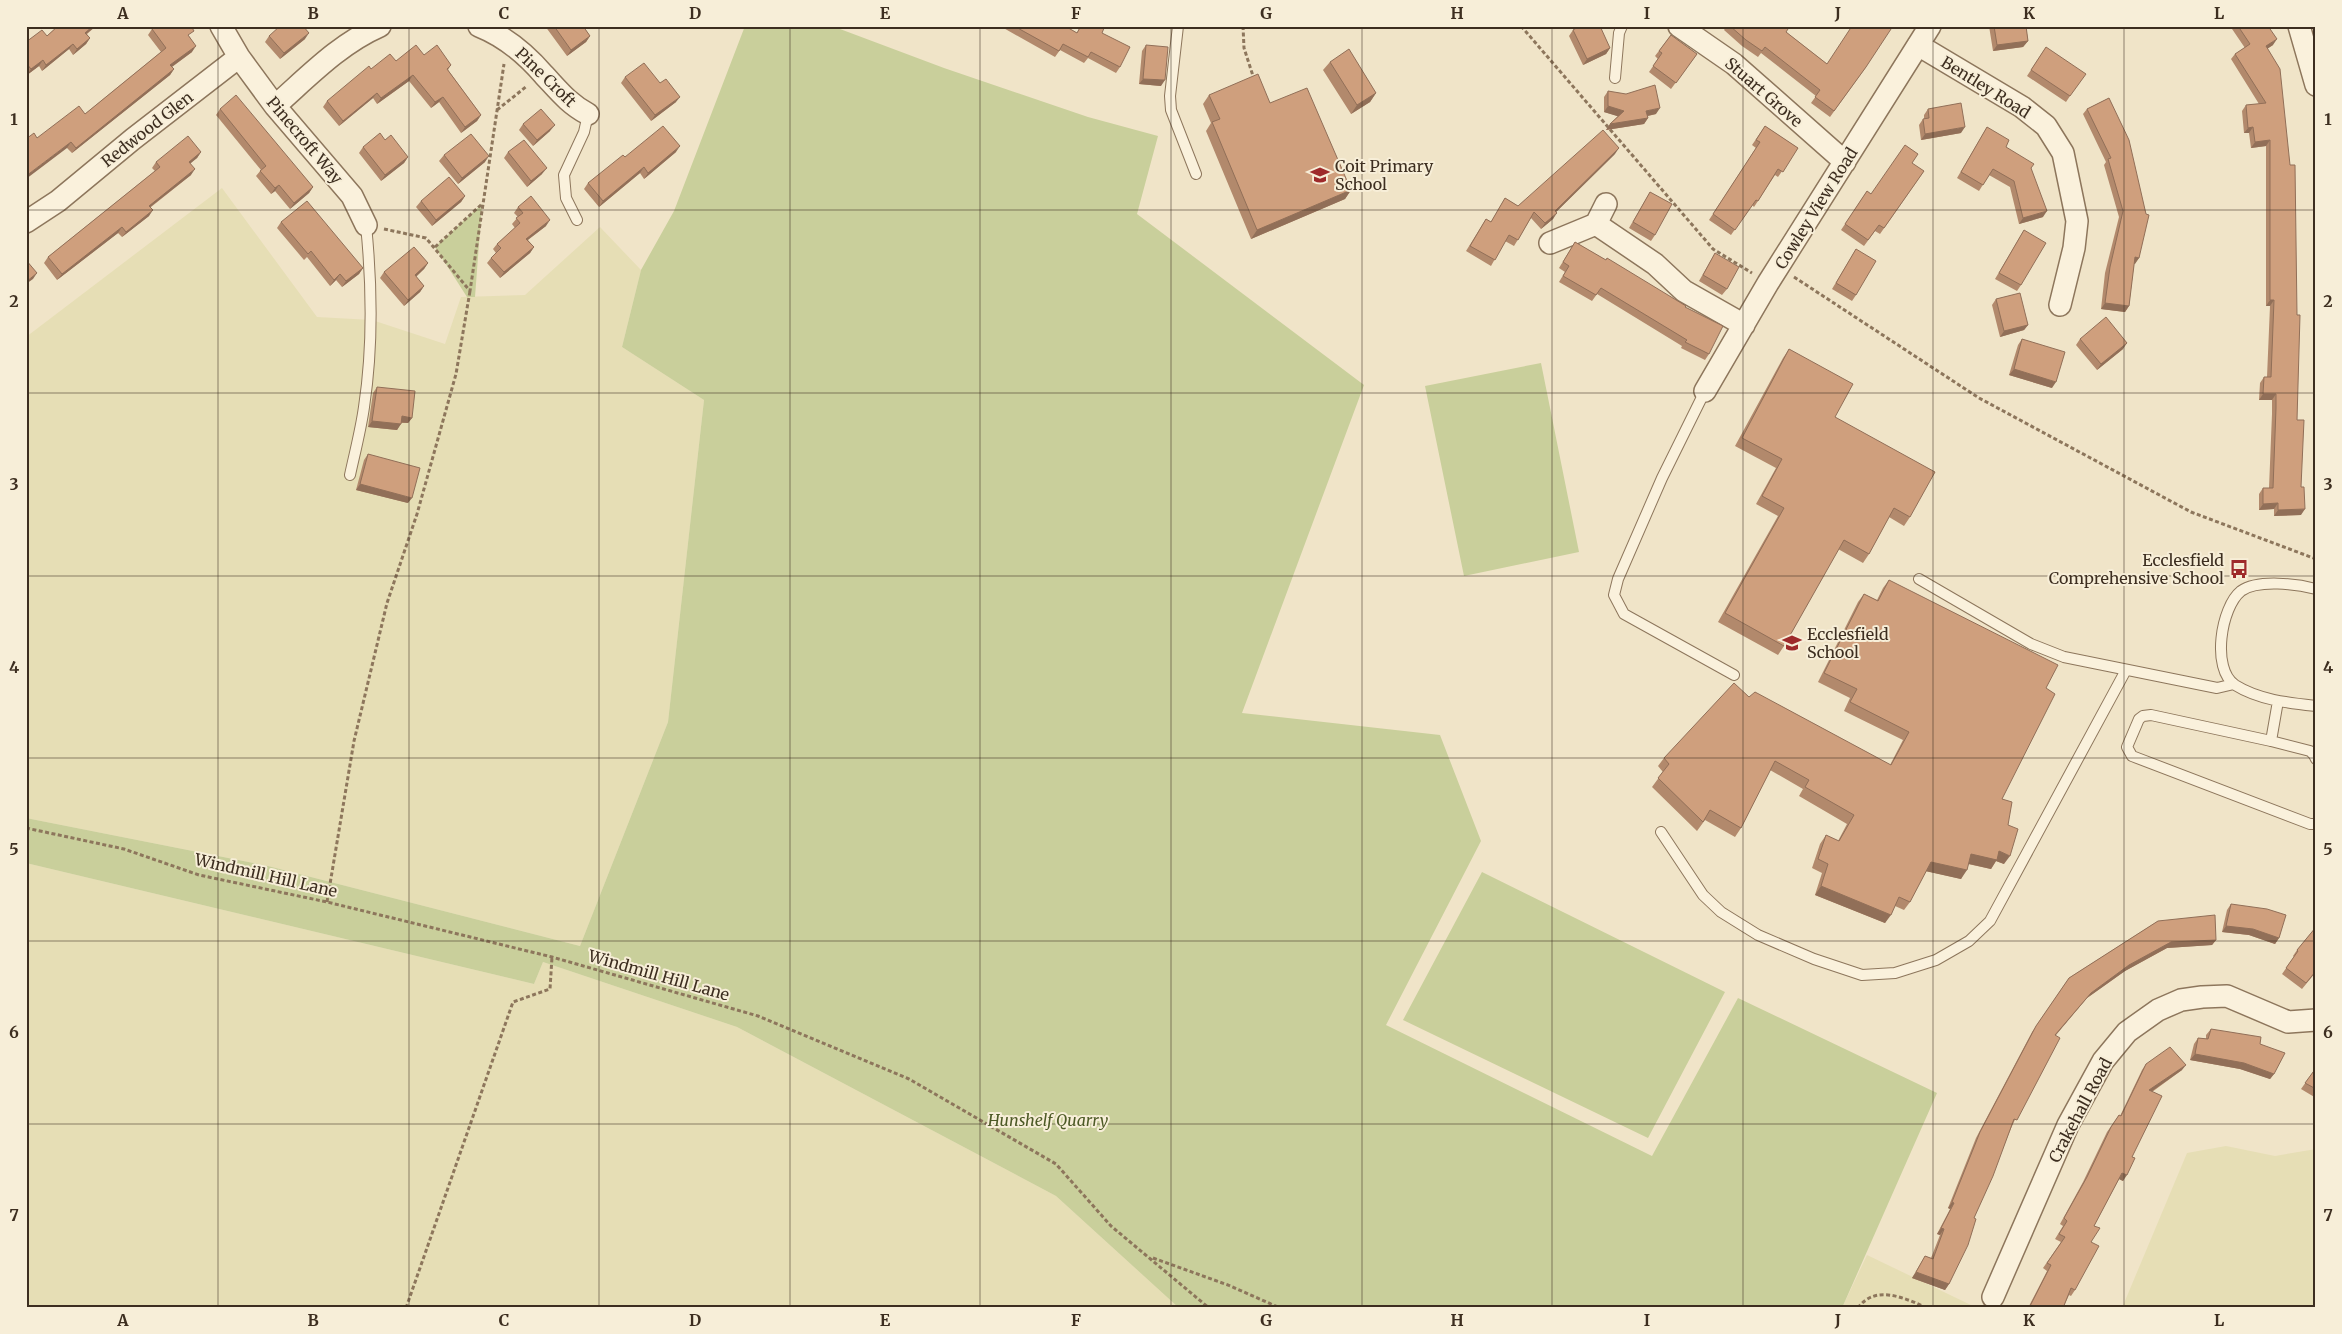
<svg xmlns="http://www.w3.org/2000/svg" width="2342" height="1334" viewBox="0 0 2342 1334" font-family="Merriweather,serif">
  <rect width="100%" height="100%" fill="#f0e4c8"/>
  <!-- farmland -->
  <path fill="#e6deb5" d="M222,188l95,129 55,3 73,24 16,-47 64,-2 75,-68 41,43 -19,77 82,53 -36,322 -88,224 -312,-80 -242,-48v-481z
    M26,863l508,121 9,-22 194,65 319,169 123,112h-1153z
    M2226,1146l49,10 41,-7v159h-194l65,-155z
    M1867,1255l106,51 2,2h-133z"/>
  <!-- green -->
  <path fill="#c9cf9b" d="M745,26h87l112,42 144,49 70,19 -21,78 227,171 -122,328 198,22 41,106 -95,184 266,131 86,-158 199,95 -95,215h-663l-123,-112 -319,-169 -194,-65 -9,22 -508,-121v-45l242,48 312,80 88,-224 36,-322 -82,-53 19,-77 33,-59z
    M482,204l-7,93h-8l-32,-50z
    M1541,363l38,189 -115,24 -39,-190z
    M1482,872l243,120 -77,146 -245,-118z"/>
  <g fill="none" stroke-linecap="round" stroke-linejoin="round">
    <!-- lane casing -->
    <g stroke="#8d765c" stroke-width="12">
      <path id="lane" d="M1178,26l-8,70 1,14 25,64
        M1615,78l4,-45 3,-7
        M577,220l-11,-22 -2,-23 20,-43 4,-18
        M1705,391l-43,87 -44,101 -4,16 10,19 110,61
        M350,475c5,-23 11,-46 14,-68 9,-59 8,-122 2,-182
        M1919,579l112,65 33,13 153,31 17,-4
        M2316,589c-19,-5 -58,-10 -75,2 -20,16 -30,78 -6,94 24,15 54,18 81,21
        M2271,741l7,-40
        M2316,759l-2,-4 -4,-4 -39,-10 -120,-26 -8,1 -4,3 -12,28 5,9 178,68h6
        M1661,832l42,63 18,17 37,23 56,24 48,16 33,-2 41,-13 33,-19 21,-20 136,-251"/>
    </g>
    <!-- street casing -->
    <g stroke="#8d765c" stroke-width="24">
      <path id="street" d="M221,26l18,31 36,49 77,90 14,29
        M479,26c25,10 47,28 65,49 15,16 25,29 44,39
        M1679,26l55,38 111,98
        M2299,26l17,59
        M1918,45l104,62 24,19 17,27 14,68 -3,27 -14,57
        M275,106c33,-29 64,-62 105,-80
        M1606,204l-10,20 59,40 29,27 60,34
        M26,222l32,-21 75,-62 106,-82
        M1550,243l46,-19
        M1705,391l63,-108 162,-257
        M1993,1297l75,-172 35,-64 24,-29 31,-22 23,-10 21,-3 25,-1 61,26 28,-2"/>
    </g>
    <!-- path -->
    <path stroke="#8d765c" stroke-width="3" stroke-dasharray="4 2.5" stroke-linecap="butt" d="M1243,26l1,22 10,31
      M1521,26l192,223 39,24
      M497,110l30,-24
      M384,229l42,9 44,53 34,-227
      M435,247l47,-43
      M1794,277l185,121 212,114 125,47
      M26,828l98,21 75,26 128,27 225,55 206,59 151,63 147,85 55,62 98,82
      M327,902l27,-161 33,-138 30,-89 39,-140 14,-83
      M1153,1258l75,27 52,23
      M406,1308l107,-306 37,-13 2,-32
      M1858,1308c17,-24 47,-10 69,0"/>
    <!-- lane -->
    <use href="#lane" stroke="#faf1dc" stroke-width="10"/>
    <!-- street -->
    <use href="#street" stroke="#faf1dc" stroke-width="21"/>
  </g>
  <!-- wall -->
  <path fill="#b2896c" d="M58,26h38l-9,8 3,4 -4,6 -13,11 -4,-6 -27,22 -3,-5 -12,9 -1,-1v-32l21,-6z
    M545,26h38l7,10 -4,6 -19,14z
    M1000,26h65l12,7 3,-7h20l2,7 18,34 -4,6 -28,-15 -4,5 -24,-13 -5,7z
    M1725,26h59l2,6 41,32 39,3 -36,50 -19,-14 5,-7 -55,-43 -3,4 -16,-11 -18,-16 2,-3z
    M1989,26h37l2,15 -5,6 -30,4z
    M2230,26h38l5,19 -6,4 30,371 4,67v28l-27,1v-7l-15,1v-16l4,-6h6l3,-74v-14h-13l1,-17 4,-6h3l3,-71h-4v-160l-15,2 -2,-15h-5l-2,-22 4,-6 13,-1 -28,-45 4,-5 10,-6z
    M152,29l38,8 2,15 -20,15 2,2 -4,6 -98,78 -5,-5 -30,-10 48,-24 76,-62 -13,-17z
    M1573,30l37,18 -4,6 -23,11 -14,-29z
    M1671,35l26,19 -26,35 -22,-17 9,-13 -3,-3z
    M269,36l36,3 -25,20 -15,-17z
    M1146,45l15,41 -22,-2 3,-33z
    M2046,47l24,49 -4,6 -39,-26z
    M424,55l27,10 -3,5 33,45 -4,6 -16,12 -22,-31 -8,6 -22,-27 -32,23 -4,-6 -34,28 -16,-19 4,-6 69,-40z
    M1330,62l46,31 -6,9 -19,12 -28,-44z
    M625,77l35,6 16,19 -25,19 -30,-38z
    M1608,91l48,23 -8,2v2l-4,6 -38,6 4,-6 8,-8 -14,-4v-15z
    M1209,95l61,8 81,87 -6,9 -94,40 -45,-108 5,-8 -8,-19z
    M2109,98l30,160 -5,6 -5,42 -4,6 -24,-3 4,-36 14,-56 -15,-52 2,-3 -23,-48 4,-5z
    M220,109l93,78 -4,6 -19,16 -15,-18 -4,3 -15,-18 5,-6 -45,-55z
    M1928,109l33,24 -40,7 -2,-15 4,-6h1v-4z
    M523,124l27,7 -17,15 -14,-16z
    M1765,126l33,22 -20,29 -3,-2 -21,32 -2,-2 -21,30 -22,-15 47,-72 -4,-3z
    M1987,127l19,20 25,21 12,49 -24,7 -9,-37 -21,-12 -10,16 -22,-13z
    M385,140l23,17 -4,6 -23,18 -22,-28 4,-6z
    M201,152l-4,6 -7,5 1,12 -40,32 -2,9 -27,21 -4,-4 -61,47 -13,-17 4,-6 107,-86 -3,-3 4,-6z
    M508,152l34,22 -15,13 -23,-29z
    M676,152l-32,27 -4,-6 -41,34 -15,-18 4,-6 37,-26z
    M1615,154l-59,58 -3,7 -12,10 -10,-11 -17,28 -9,-5 -14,25 -25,-15 20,-32 5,3 14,-24 13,8z
    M444,155l41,7 -27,22 -19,-23z
    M1924,171l-44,63 -5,-3 -11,15 -23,-16 26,-39 4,3z
    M1650,192l5,43 -4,6 -22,-13z
    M465,196l-4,6 -29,24 -16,-19 5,-6z
    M518,207l28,19 -18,14 6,7 -4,6 -30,25 -13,-15 4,-5 5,-5 -3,-4 4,-5 18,-16 -3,-4 6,-7 -4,-4z
    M281,222l82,46 -4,6 -17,13 -6,-7 -6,6 -23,-29 -3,3 -27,-32z
    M2024,230l-3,55 -4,6 -22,-12z
    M1575,242l110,65 24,47 -4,6 -24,-12 1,-2 -85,-52 -5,7 -33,-19 6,-10 -6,-4z
    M1856,249v46l-4,6 -20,-12z
    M1715,253l12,36 -5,6 -23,-14z
    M428,263l-4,6 -8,8 8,9 -4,6 -16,14 -24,-28 4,-6z
    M1996,299l32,26 -4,5 -24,7 -8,-32z
    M2022,339l30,49 -43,-13 9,-30z
    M2080,339l43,10 -26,21 -21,-25z
    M1789,349l46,68 75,100 -6,9 -15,-9 -20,37 -6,9 -25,-14 -54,97 -6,9 -60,-33 60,-106 -22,-12 20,-36 -41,-22 48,-88z
    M377,387l35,31 -4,5h-7l-4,7 -29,-3 5,-34z
    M368,454l40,49 -52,-13 8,-30z
    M1889,580l157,108 -44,111 6,26 -4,39 -8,-3 -5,8 -23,-5 -7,15 -35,-8 -16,31 -6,8 -9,-4 -10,17 -70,-28 7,-22 -10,-5 8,-24 6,-9 12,6 9,-17 -48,-28 4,-7 -33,-19 -29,58 -6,9 -30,-17 -8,11 -45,-44 11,-15 -5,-6 6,-8 85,-61 141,68 13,-25 -59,-29 6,-13 -32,-16 40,-80 6,-8 13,6 6,-12z
    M2231,904l48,34 -4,6 -26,-9 -27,-3 5,-22z
    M2158,921l58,19 -4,5 -45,3 -42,23 -38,27 -32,37 -43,91 -38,92 -25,66 -4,6 -33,-12 13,-22 6,2 9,-23 -3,-1 13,-25 -2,-1 28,-70 56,-106 37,-54z
    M2316,927v45l-14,17 -20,-15 12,-17 -1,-1 4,-6z
    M2211,1029l49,15 14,30 -4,5 -30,-10 -50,-9 4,-16 4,-6 8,1v-4z
    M2146,1064l36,6 -30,22 -20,65 -9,24 -4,-2 -25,47 -3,16 -16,48 -4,6 -2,-1 -6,13h-35l19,-37 -4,-3 18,-26 -6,-3 8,-13 -3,-2 23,-42 24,-50 12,-17 1,1 22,-46z
    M2316,1068v30l-15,-9z"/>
  <!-- shaded-wall -->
  <path fill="#916f58" d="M93,26h3l-15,12 4,-5z
    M309,33l-4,6 -25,20 4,-6z
    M590,36l-4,6 -19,14 4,-6z
    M90,38l-4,6 -13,11 4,-6z
    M2277,39l-4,6 -11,7 4,-6z
    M2028,41l-5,6 -30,4 4,-6z
    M73,44l-4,5 -27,22 4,-6z
    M196,46l-4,6 -26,19 4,-6z
    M1610,48l-4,6 -23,11 4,-6z
    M43,60l-4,6 -12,9 4,-6z
    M174,69l-4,6 -98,78 4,-5z
    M413,75l-4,6 -32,23 4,-6z
    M1143,79l22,1 -4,6 -22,-2z
    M377,93l-4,5 -34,28 4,-5z
    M1376,93l-6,9 -19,12 6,-9z
    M443,97l-4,5 -8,6 4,-6z
    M680,97l-4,5 -25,19 4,-6z
    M1608,106l16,5 -4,6 -16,-5z
    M1660,108l-4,6 -14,3 4,-6z
    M481,115l-4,6 -16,12 4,-6z
    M1648,118l-4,6 -38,6 4,-6z
    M555,125l-5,6 -17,15 4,-6z
    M1965,127l-4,6 -40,7 4,-6z
    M2253,127l-4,6h-5l4,-5z
    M2270,140l-4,6 -15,2 4,-6z
    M71,142l-4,6 -41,31v-3z
    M680,146l-4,6 -32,27 4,-6z
    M1619,148l-4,6 -64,63 4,-6z
    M201,152l-4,6 -12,10 4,-6z
    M489,156l-4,6 -27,22 4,-6z
    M408,157l-4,6 -23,18 4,-6z
    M644,167l-4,6 -41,34 4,-6z
    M547,168l-5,6 -15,13 4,-6z
    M195,169l-4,6 -46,36 4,-5z
    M279,185l-4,6 -4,3 4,-6z
    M313,187l-4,6 -19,16 4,-6z
    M1351,190l-6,9 -94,40 6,-9z
    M465,196l-4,6 -29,24 4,-6z
    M153,210l-4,6 -27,21 4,-5z
    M2047,211l-4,6 -24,7 4,-6z
    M1557,213l-4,6 -12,10 4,-6z
    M550,220l-4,6 -24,18 4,-5z
    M122,227l-4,6 -61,47 5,-6z
    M534,247l-4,6 -30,25 4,-6z
    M2135,257l4,1 -4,6 -4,-1z
    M428,263l-4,6 -13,12 4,-6z
    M363,268l-4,6 -17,13 4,-6z
    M37,273l-4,6 -7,5v-2z
    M340,274l-4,6 -6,6 4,-6z
    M424,286l-4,6 -16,14 4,-6z
    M2270,300h4l-4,6h-4z
    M2105,303l24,3 -4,6 -24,-3z
    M2028,325l-4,5 -24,7 4,-6z
    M2127,343l-4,6 -26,21 4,-6z
    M2014,369l42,13 -4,6 -43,-13z
    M2263,394h13l-4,6h-13z
    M402,416l10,2 -4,5 -10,-1z
    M372,421l29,3 -4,6 -29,-3z
    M360,484l52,14 -4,5 -52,-13z
    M2278,503l-4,6 -15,1 4,-6z
    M2305,509l-4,6 -27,1 4,-6z
    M1999,851l11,5 -6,8 -8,-3 -5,8 -26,-6 6,-9z
    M1931,862l36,8 -6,9 -36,-8z
    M1821,886l70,29 -6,8 -70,-28z
    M2226,926l27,3 26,9 -4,6 -26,-9 -27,-3z
    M2216,940l-4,5 -45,3 -42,23 -38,27 -36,43 4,-6 36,-42 38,-28 42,-23z
    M2195,1054l49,9 30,11 -4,5 -30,-10 -50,-9z
    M2186,1065l-4,5 -37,26 4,-6z
    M2122,1173l5,2 -4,6 -4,-2z
    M1952,1202l2,1 -4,6 -2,-1z
    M1941,1228l3,1 -4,6 -3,-1z
    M1916,1272l33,12 -4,6 -33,-12z"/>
  <!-- building -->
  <path fill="#cf9f7d" stroke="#916f58" d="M58,26h35l-8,7 5,5 -13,11 -4,-5 -27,21 -3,-5 -12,9 -5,-6v-21l16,-12 5,6z
    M155,26h36l3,5 -6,4 8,11 -26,19 4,4 -98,79 -5,-6 -45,34v-37l8,-6 3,5 42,-32 6,8 81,-66 -14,-19z
    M280,26h23l6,7 -25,20 -15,-17z
    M554,26h29l7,10 -19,14z
    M1014,26h51l12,7 4,-7h19l4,2 -2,5 28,14 -10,20 -29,-15 -3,5 -25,-13 -4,7z
    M1580,26h20l10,22 -23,11 -14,-29z
    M1730,26h54l4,3 -2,3 41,32 25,-38h41l-27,41 -32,44 -19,-14 5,-7 -55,-43 -3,4 -16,-11z
    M1994,26h32l2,15 -31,4z
    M2238,26h30l9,13 -11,7 14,23 10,96h5l2,150h3l-3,105h7l-3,67h3l1,22 -27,1v-7l-15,1v-16h10l3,-80v-14h-13l1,-17h7l3,-77h-4v-160l-15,2 -2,-15 -5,1 -2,-23 20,-2 -31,-49 15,-10z
    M1671,35l26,19 -21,29 -23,-17 9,-13 -3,-2z
    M416,45l8,10 13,-10 14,20 -4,4 34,46 -16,12 -22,-30 -8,5 -22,-27 -32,23 -4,-5 -34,28 -16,-20 42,-35 2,3 19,-15 6,7z
    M1146,45l22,2 -3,33 -22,-1z
    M2046,47l40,27 -16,22 -39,-26z
    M1349,49l27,44 -19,12 -27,-43z
    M644,63l16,20 6,-4 14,18 -25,18 -30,-38z
    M1258,74l12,29 37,-15 44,102 -94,40 -45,-108 8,-3 -11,-24z
    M1655,85l5,23 -14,3 2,7 -38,6 14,-13 -16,-5v-15l18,3z
    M236,95l77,92 -19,16 -15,-18 -4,3 -15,-17 6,-5 -46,-57z
    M2109,98l20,42 17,74 3,1 -10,43 -4,-1 -6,49 -24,-3 5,-36 13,-56 -15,-52 3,-1 -24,-49z
    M1961,103l4,24 -40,7 -2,-15 6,-1 -1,-9z
    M541,109l14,16 -18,15 -14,-16z
    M663,126l17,20 -32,27 -4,-6 -41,34 -15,-18 35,-28 2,2z
    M1765,126l33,22 -15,24 -5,-3 -20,32 -2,-1 -21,30 -22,-16 47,-72 -4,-2z
    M1987,127l22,13 -3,7 28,17 -3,4 16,43 -24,7 -9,-37 -21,-12 -10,16 -22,-13z
    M1603,130l16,18 -64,63 2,2 -12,10 -11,-11 -16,28 -9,-5 -14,25 -25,-14 16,-27 5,3 14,-24 13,8z
    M380,133l5,7 6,-5 17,22 -23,18 -22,-28z
    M471,134l18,22 -27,22 -18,-23z
    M188,136l13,16 -12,10 6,7 -46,37 4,4 -27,22 -4,-5 -60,47 -14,-17 112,-90 -4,-5z
    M524,140l23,28 -16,13 -23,-29z
    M1905,145l13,9 -6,9 12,8 -40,57 -5,-3 -11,15 -23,-16 22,-33 4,3z
    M449,177l16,19 -29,24 -15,-19z
    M1650,192l22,12 -17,31 -22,-13z
    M531,196l19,24 -24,19 8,8 -30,25 -13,-14 10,-10 -4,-4 23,-21 -4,-5 7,-5 -5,-6z
    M307,201l56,67 -17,13 -6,-7 -6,6 -23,-29 -3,3 -27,-32z
    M2024,230l22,13 -25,42 -22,-12z
    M1575,242l31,18 1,-2 79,48 -1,1 38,19 -14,28 -24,-12 2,-2 -86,-52 -5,7 -33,-19 6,-10 -6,-4z
    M414,247l14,16 -13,12 9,11 -16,14 -24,-28z
    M1856,249l20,12 -20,34 -20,-12z
    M1715,253l24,14 -12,22 -24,-14z
    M26,260l11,13 -11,9z
    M2020,293l8,32 -24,6 -8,-32z
    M2106,317l21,26 -26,21 -21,-25z
    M2022,339l43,13 -9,30 -42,-13z
    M1789,349l64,35 -18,33 100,55 -25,45 -16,-9 -25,46 -25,-14 -60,106 -59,-33 59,-105 -22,-12 20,-37 -40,-21z
    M377,387l38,4 -3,27 -10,-2 -1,8 -29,-3z
    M368,454l52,14 -8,30 -52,-14z
    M1889,580l169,85 -12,23 9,6 -53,105 10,3 -4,23 10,4 -8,27 -11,-5 -2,9 -26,-6 -4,16 -36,-8 -21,40 -11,-5 -8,18 -70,-29 7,-22 -10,-5 8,-24 13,6 15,-26 -49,-28 4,-7 -34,-19 -34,67 -31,-18 -7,12 -45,-44 11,-14 -5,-6 70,-75 15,14 6,-5 136,73 18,-33 -59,-30 7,-13 -33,-16 40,-79 14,7z
    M2231,904l36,5 19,6 -7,23 -26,-9 -27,-3z
    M2215,915l1,25 -45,2 -42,23 -38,28 -36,42 5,3 -43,82 -3,-1 -21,57 -19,42 2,1 -8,26 -19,39 -33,-12 9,-16 8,3 11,-30 -3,-1 13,-25 -2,-1 28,-70 56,-106 33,-48 89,-57z
    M2316,927v44l-10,12 -20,-15 12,-17 -1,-1z
    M2211,1029l50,8 -1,7 25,9 -11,21 -30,-11 -49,-9 3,-16 10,1z
    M2170,1047l16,18 -37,25 13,6 -30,61 3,1 -8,17 -5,-2 -28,53 6,2 -9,14 8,4 -24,44 -4,-2 -8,20h-34l22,-43 -4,-2 18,-26 -6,-3 8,-13 -3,-3 23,-41 24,-50 8,-12 2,1 25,-52z
    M2316,1068v21l-11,-6z"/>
  <!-- grid -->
  <path fill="none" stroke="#3d2e20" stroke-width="1" stroke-opacity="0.55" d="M218,26v1282M409,26v1282M599,26v1282M790,26v1282M980,26v1282M1171,26v1282M1362,26v1282M1552,26v1282M1743,26v1282M1933,26v1282M2124,26v1282M26,210h2290M26,393h2290M26,576h2290M26,758h2290M26,941h2290M26,1124h2290"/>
  <!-- icons -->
  <defs>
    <g id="school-bare" transform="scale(1.5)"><path d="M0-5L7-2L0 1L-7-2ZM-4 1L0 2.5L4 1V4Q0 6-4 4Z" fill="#9e2a2b" stroke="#f7eed8" stroke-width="2.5" paint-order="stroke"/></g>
    <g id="bus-bare" transform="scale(1.5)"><path d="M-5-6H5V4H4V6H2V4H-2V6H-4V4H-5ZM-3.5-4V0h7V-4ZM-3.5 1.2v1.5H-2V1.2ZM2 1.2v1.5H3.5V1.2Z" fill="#9e2a2b" stroke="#f7eed8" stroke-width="2.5" paint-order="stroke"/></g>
  </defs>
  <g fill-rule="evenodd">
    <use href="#school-bare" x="1320" y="175"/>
    <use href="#bus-bare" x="2239" y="569"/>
    <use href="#school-bare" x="1792" y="643"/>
  </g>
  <g text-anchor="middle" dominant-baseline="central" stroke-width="4" stroke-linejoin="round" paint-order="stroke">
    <!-- street labels -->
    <g font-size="16" fill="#3d2e20" stroke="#f7eed8">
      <text transform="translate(546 77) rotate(44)">Pine Croft</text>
      <text transform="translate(1986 87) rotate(32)">Bentley Road</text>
      <text transform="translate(1764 92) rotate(41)">Stuart Grove</text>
      <text transform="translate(147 129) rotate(-38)">Redwood Glen</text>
      <text transform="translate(305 140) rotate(50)">Pinecroft Way</text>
      <text transform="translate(1816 208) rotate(-58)">Cowley View Road</text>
      <text transform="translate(266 875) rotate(13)">Windmill Hill Lane</text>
      <text transform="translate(659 975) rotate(16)">Windmill Hill Lane</text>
      <text transform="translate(2080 1110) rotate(-62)">Crakehall Road</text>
    </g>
    <!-- poi labels -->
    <g font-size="16" fill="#3d2e20" stroke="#f7eed8" text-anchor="start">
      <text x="1335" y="166">Coit Primary<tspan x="1335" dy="18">School</tspan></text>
      <text x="2224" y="560" text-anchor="end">Ecclesfield<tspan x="2224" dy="18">Comprehensive School</tspan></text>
      <text x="1807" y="634">Ecclesfield<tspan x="1807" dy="18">School</tspan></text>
    </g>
    <!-- park labels -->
    <g font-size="16" font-style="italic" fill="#4d5a26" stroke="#f7eed8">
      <text x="1048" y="1120">Hunshelf Quarry</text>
    </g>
  </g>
  <!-- border -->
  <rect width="2342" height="1334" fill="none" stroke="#f7eed8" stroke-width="55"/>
  <rect x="28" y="28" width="2286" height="1278" fill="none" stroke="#3d2e20" stroke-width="2"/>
  <g font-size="16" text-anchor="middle" font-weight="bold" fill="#3d2e20">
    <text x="123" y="19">A</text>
    <text x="313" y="19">B</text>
    <text x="504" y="19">C</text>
    <text x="695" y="19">D</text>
    <text x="885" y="19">E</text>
    <text x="1076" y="19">F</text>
    <text x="1266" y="19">G</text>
    <text x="1457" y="19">H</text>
    <text x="1647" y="19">I</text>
    <text x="1838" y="19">J</text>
    <text x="2029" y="19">K</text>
    <text x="2219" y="19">L</text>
    <text x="14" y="125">1</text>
    <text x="2328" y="125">1</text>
    <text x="14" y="307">2</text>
    <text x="2328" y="307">2</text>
    <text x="14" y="490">3</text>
    <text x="2328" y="490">3</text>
    <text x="14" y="673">4</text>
    <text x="2328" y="673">4</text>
    <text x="14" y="855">5</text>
    <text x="2328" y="855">5</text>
    <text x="14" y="1038">6</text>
    <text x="2328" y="1038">6</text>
    <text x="14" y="1221">7</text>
    <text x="2328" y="1221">7</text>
    <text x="123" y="1326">A</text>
    <text x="313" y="1326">B</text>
    <text x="504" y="1326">C</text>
    <text x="695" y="1326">D</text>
    <text x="885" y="1326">E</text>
    <text x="1076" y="1326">F</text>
    <text x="1266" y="1326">G</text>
    <text x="1457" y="1326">H</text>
    <text x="1647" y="1326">I</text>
    <text x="1838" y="1326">J</text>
    <text x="2029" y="1326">K</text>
    <text x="2219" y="1326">L</text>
  </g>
</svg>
